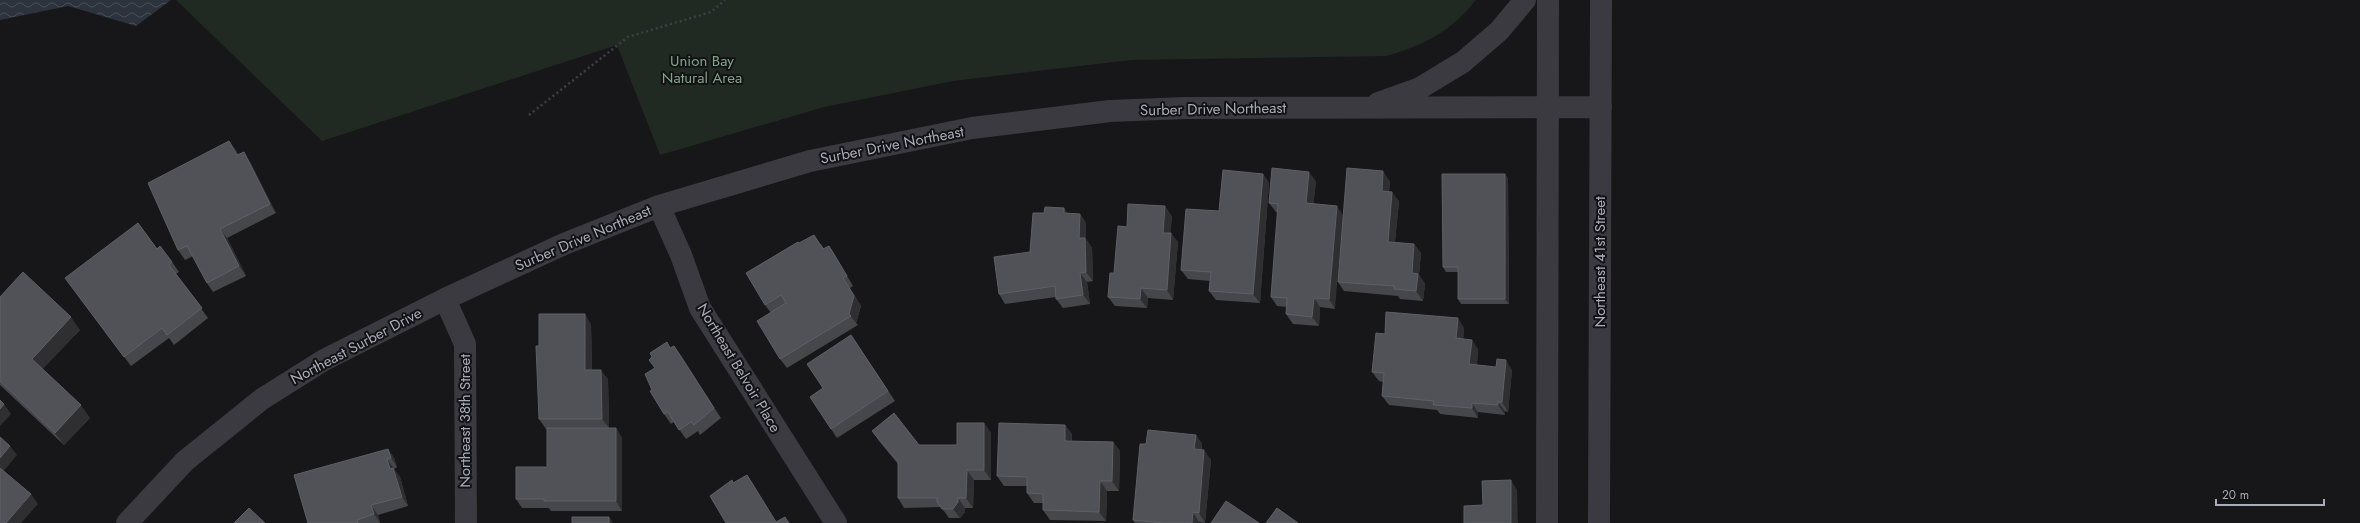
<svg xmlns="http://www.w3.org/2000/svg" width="2360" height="523" viewBox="0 0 2360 523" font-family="Jost,sans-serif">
  <defs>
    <pattern id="water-waves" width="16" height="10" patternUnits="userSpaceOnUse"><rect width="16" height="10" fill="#2d333d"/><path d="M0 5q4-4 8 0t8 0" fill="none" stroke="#494e57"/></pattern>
  </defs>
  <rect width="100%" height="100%" fill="#171719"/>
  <!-- park -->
  <path fill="#212923" d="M176,0h1300c-26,32 -51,45 -90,56l-255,4 -178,21 -129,26 -164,48 -43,-110 -295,96z"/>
  <!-- water -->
  <path fill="url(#water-waves)" d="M0,0h171l-35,26 -68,-20 -68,14z"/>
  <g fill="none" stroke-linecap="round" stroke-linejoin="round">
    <!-- path -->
    <path stroke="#3e3f45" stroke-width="2.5" stroke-dasharray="2 3" stroke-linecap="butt" d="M529,115l99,-78 83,-25 14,-12"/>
    <!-- minor -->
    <path stroke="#3a3a40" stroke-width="22" d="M1378,103l42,-15 43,-26 36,-31 26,-31
      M659,206l22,49 19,53 136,215
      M445,299l20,45 1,179
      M127,523l58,-62 77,-62 62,-39 121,-61 119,-55 95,-38 151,-45 162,-33 138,-17 75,-3 416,-1
      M1547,523l1,-523
      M1599,523l2,-523"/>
  </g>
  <!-- wall -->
  <path fill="#46474b" d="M236,150l2,5 12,7 26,51 -49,25 19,38 -33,16 -6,-9 -14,-27 -8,4 -7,-10z
    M1263,174l6,9 -9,120 -44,-3 -7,-9 1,-10 -22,-2 -7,-9 38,-59z
    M1505,174l3,5 1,125h-48l-3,-5v-27h-12l-3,-5z
    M1316,181l-3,23 22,105 -15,-2 -1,19 -26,-2 -7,-10 1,-7 -10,-1 -6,-9 7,-84 -2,-1 -7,-9z
    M1390,181l-1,11 10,9 -4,41 19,2 7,9 -2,22 6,9 -2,17 -23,-2 -2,-3 -54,-5 -6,-9z
    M1068,214h12l6,9v16l6,9 1,33 -6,1 3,22 -27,4 -7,-9v-2l-51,7 -6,-10 31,-42z
    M1172,216l-2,17 8,9 -5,58 -25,-2 -1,10 -32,-2 -7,-9 19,-70z
    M799,243l22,1 3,5 5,-3 6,9 18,31 -3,2 11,18 -5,17 2,2 -71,43 -7,-9 -9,-46 -6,-8z
    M157,249l15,13 7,10 -3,2 32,44 -34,27 -5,-7 -38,28 -66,-88z
    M0,297l80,33 -38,39 48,49 -26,27 -64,-60z
    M591,324l1,46 16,9 1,49h7l6,10v73h-71l-2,-3h-27l-6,-9 31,-32v-38h-1l-7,-10v-73z
    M1464,328l-1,11 15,10 -1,16 35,5 -4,42 -3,-1v4l-27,-3v6l-38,-4 -3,-4 -48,-5 -7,-9 1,-14 -4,-1 -7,-9 13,-38z
    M851,335l44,66 -58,37 -6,-9 -8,-41z
    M674,346l47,72 -21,17 -2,-4 -12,8 -12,-17 -3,2 -7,-10 -12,-24 19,-42z
    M984,423l7,10v47h-17l-1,28h-8v4l-5,6h-11l-8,-11 -37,1 -6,-10v-34l-19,-23 -7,-10 47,14h38z
    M1065,425l7,9v7l41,1 7,9 -1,40h-12l-1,30 -56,-1 -7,-10v-7h-9l-7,-10v-7h-23l-7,-10z
    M1196,435l6,9v6l9,10 -6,63 -6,-1v1h-64l-2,-3 13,-76z
    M388,449l6,9 3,9 -3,2 6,8 8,29 -30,9 2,8h-72z"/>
  <!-- shaded-wall -->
  <path fill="#2f2f32" d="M229,141l7,9 7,15 -6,-10z
    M244,152l6,10 26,51 -6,-9z
    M1383,171l7,10 -2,20 -6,-10z
    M1309,172l7,9 -3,31 -7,-9z
    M1263,174l6,9 -9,120 -7,-9z
    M1505,174l3,5 1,125 -4,-5z
    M1392,192l7,9 -5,50 -6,-9z
    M1165,206l7,10 -2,26 -7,-9z
    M1337,206l6,9 -8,94 -6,-10z
    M1064,208l7,10 -7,-5z
    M1080,214l6,9v16l6,9 1,33 -7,-9 -7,-34z
    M220,229l7,9 19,38 -7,-10z
    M1171,233l7,9 -5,58 -6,-10z
    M1414,244l7,9 -2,22 6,9 -2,17 -7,-10 -4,-18z
    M829,246l6,9 18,31z
    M1080,273l7,9 3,22 -7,-9z
    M843,278l18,28 -5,17 -7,-9z
    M1141,288l7,10 -1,10 -7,-9z
    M1314,298l6,9 -1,19 -7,-9z
    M585,314l6,10 1,55 -7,-9z
    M71,317l9,13 -40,42 -8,-13z
    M1458,318l6,10 -1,20 -7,-10z
    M1472,340l6,9 -2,25 -7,-10z
    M674,346l7,9 40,63 -7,-10z
    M1506,360l6,10 -4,42 -6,-10z
    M601,370l7,9 1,49 -7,-9z
    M1498,402l7,9v4l-7,-10z
    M1472,403l6,9v6l-6,-10z
    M4,404l7,10 -11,12v-17z
    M81,405l9,13 -26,27 -9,-12z
    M984,423l7,10v47l-7,-10z
    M1065,425l7,9 -1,16 -6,-9z
    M616,428l6,10v73l-6,-10z
    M1196,435l6,9 -1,15 -7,-10z
    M1113,442l7,9 -1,40 -7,-10z
    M10,446l7,9 -15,18 -2,-3v-12z
    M388,449l6,9 3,9 -6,-9z
    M1204,450l7,10 -6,63 -6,-10z
    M387,459l13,18 8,29 -6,-9 -12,-28z
    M967,470l7,10 -1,28 -7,-10z
    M747,475l6,9 24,39h-1z
    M1511,480l6,10 1,33h-7z
    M1100,481l7,10 -1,30 -7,-9z
    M31,494l7,10 -17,19h-15z
    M958,498l7,10v4l-5,6 -7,-9z
    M371,505l7,10 2,8 -6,-9z
    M1193,512l6,10v1h-7z
    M609,517l4,6h-4z"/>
  <!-- building -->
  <path fill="#515257" stroke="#5f6066" d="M229,141l8,14 7,-3 26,52 -50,25 19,37 -32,17 -20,-37 -9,4 -30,-67z
    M1272,168l37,4 -3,31 31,3 -8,93 -15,-1 -2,19 -26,-3 1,-16 -16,-1 7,-93 -9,-1z
    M1347,168l36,3 -1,20 10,1 -4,50 26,2 -2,29 6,1 -2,17 -22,-2v-3l-56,-4z
    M1223,170l40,4 -10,120 -44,-3 2,-19 -30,-2 5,-61 33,2z
    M1442,174h63v125h-47v-32h-15z
    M1128,204l37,2 -2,27h8l-4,57 -26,-2 -1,11 -32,-2 2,-24h4l4,-47 9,1z
    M1045,207l19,1v5l16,1 -1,24h6l1,34 -6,1 3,22 -27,4 -1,-13 -56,8 -5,-37 36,-5 3,-39h11z
    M138,223l19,26 3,-3 12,16 -3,3 33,43 -35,27 -5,-7 -38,29 -59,-79z
    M814,235l9,14 6,-3 18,30 -4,2 11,18 -5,18 2,2 -71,43 -23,-38 29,-18 -5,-8 -16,10 -19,-32 52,-31 1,1z
    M23,272l48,45 -39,42 49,46 -26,28 -55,-52v-84z
    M1386,312l72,6 -2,20 16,2 -3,24 27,3 1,-8 9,1 -4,42h-4v3l-26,-2v5l-39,-3 1,-4 -52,-5 2,-23 -12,-1 4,-39 9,1z
    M539,314h46v56h16l1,49h-63l-3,-73h3z
    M851,335l37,56 -57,38 -21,-32 13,-9 -16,-24z
    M667,342l3,6 4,-2 40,62 -20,17 -3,-3 -12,8 -11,-18 -4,2 -14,-23 2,-1 -7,-16 10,-6 -6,-8 3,-3 -2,-4z
    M0,400l4,4 -4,5z
    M894,413l25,32h38v-22h27v47h-17l-1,28h-8v4l-5,7h-11l-5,-7v-4h-39v-36l-26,-31z
    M999,423l66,2v16l48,1 -1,39h-12l-1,31 -56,-2v-16l-16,-1v-16l-30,-1z
    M547,428h69v73h-72v-2h-28v-32h31z
    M1148,430l48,5 -2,14 10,1 -5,63 -6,-1 -1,11h-28l-31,-3 7,-76h6z
    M0,437l10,9 -10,12z
    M388,449l3,9 -4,1 3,10 3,-1 9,29 -31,8 3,9 -17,6 1,3h-50l-14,-48z
    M0,468l31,26 -25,29h-4l-2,-1z
    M747,475l29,47 9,-5 4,6h-63l-16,-27 22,-16 1,3z
    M1511,480v43h-47v-17l19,-1 -1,-24z
    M1226,501l33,22h-48z
    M249,508l16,15h-31z
    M1277,508l21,15h-32z
    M572,517h37v6h-37z"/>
  <g text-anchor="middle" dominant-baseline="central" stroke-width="4" stroke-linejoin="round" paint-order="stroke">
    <!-- park labels -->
    <g font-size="15" fill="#81a389" stroke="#121214">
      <text x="702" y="61">Union Bay<tspan x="702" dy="17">Natural Area</tspan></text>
    </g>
    <!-- street labels -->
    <g font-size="15" fill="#aaacb9" stroke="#121214">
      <text transform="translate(1213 109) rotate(-1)">Surber Drive Northeast</text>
      <text transform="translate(892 145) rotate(-11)">Surber Drive Northeast</text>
      <text transform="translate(583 238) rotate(-23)">Surber Drive Northeast</text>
      <text transform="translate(1600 262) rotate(-90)">Northeast 41st Street</text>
      <text transform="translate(356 346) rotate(-28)">Northeast Surber Drive</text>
      <text transform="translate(739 368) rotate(59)">Northeast Belvoir Place</text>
      <text transform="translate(465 421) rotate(-90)">Northeast 38th Street</text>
    </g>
  </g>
  <!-- scale -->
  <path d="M2216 499v6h108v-6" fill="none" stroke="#aaacb9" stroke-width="2"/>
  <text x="2222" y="499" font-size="12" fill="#aaacb9" stroke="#121214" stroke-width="3" paint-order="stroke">20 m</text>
</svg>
